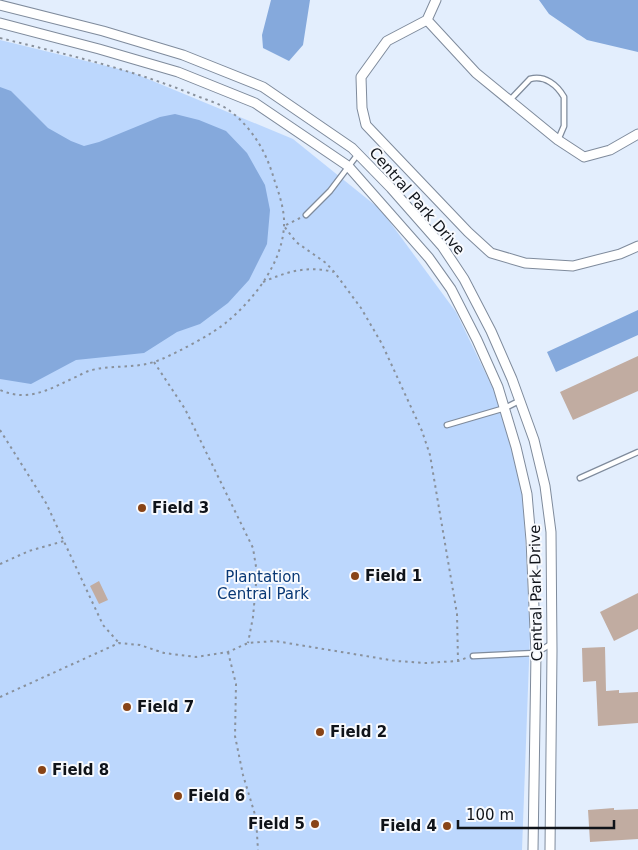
<svg xmlns="http://www.w3.org/2000/svg" width="638" height="850" viewBox="0 0 638 850" font-family="'DejaVu Sans',sans-serif">
  <rect width="100%" height="100%" fill="#e3eefd"/>
  <!-- green -->
  <path fill="#bcd7fd" d="M0,40l131,32 162,67 88,71 75,102 44,91 23,92 7,140 -8,215h-522z"/>
  <!-- water -->
  <path fill="#85a9dc" d="M271,0h39l-7,45 -14,16 -26,-13 -1,-13z
    M539,0h99v52l-51,-12 -38,-26z
    M0,87l11,4 37,37 23,13 13,5 15,-4 61,-25 15,-3 24,6 27,11 21,22 18,32 5,25 -3,34 -18,36 -21,23 -28,21 -23,8 -33,21 -68,7 -45,24 -31,-5z
    M638,310v25l-82,37 -9,-20z"/>
  <!-- building -->
  <path fill="#c1aca1" d="M638,356v35l-65,29 -13,-28z
    M99,581l9,19 -9,4 -9,-18z
    M638,593v36l-24,12 -14,-29z
    M605,647l1,44 13,-1v3l19,-1v31l-40,3 -2,-45 -13,1 -1,-34z
    M614,808v2l24,-1v30l-48,3 -2,-32z"/>
  <g fill="none" stroke-linecap="round" stroke-linejoin="round">
    <!-- lane casing -->
    <g stroke="#7f8b9c" stroke-width="7">
      <path id="lane" d="M510,100l20,-21c15,-4 27,6 34,18v29l-6,14
        M306,215l24,-24 28,-37
        M447,425l58,-17 14,-7
        M580,478l58,-26
        M473,656l63,-3 15,-9"/>
    </g>
    <!-- street casing -->
    <g stroke="#7f8b9c" stroke-width="11">
      <path id="street" d="M436,0l-9,20 49,53 82,67 26,17 26,-7 28,-16
        M0,5l103,26 80,24 80,32 89,61 39,40 51,58 22,33 27,52 21,48 22,61 11,46 6,46 1,119 -2,199
        M427,20l-40,21 -26,36 1,31 4,17 102,107 23,21 34,10 48,3 47,-12 18,-8
        M0,23l99,26 79,23 77,31 93,63 81,92 22,31 26,51 21,47 18,60 11,47 4,46 5,113 -3,197"/>
    </g>
    <!-- path -->
    <path stroke="#89919c" stroke-width="2" stroke-dasharray="2.5 4" stroke-linecap="butt" d="M0,38c65,16 130,31 192,56 11,5 28,9 38,17 22,17 36,40 44,68 5,14 11,32 10,47 -2,37 -29,72 -56,95 -15,13 -48,30 -66,38 -26,11 -46,5 -70,11 -5,1 -10,4 -14,6 -27,12 -48,27 -78,14
      M300,218l-16,8 12,16 30,21 9,10 26,35 21,36 40,87 8,24 27,159 1,47
      M263,282c23,-10 45,-17 70,-10
      M154,362l31,47 68,139 4,25 -4,44 -5,26
      M0,430l46,73 57,122 16,18
      M0,564l29,-13 35,-10
      M228,652l8,32 -1,52 8,39 13,43 2,32
      M0,697l119,-54 21,2 24,8 32,4 32,-5 20,-9 27,-2 121,20 30,2 32,-2 8,-3"/>
    <!-- lane -->
    <use href="#lane" stroke="#fff" stroke-width="4.5"/>
    <!-- street -->
    <use href="#street" stroke="#fff" stroke-width="9"/>
  </g>
  <!-- markers -->
  <g fill="#884417" stroke="#f8fafe" stroke-width="2">
    <circle cx="142" cy="508" r="5"/>
    <circle cx="355" cy="576" r="5"/>
    <circle cx="127" cy="707" r="5"/>
    <circle cx="320" cy="732" r="5"/>
    <circle cx="42" cy="770" r="5"/>
    <circle cx="178" cy="796" r="5"/>
    <circle cx="315" cy="824" r="5"/>
    <circle cx="447" cy="826" r="5"/>
  </g>
  <g text-anchor="middle" dominant-baseline="central" stroke-width="4" stroke-linejoin="round" paint-order="stroke">
    <!-- street labels -->
    <g font-size="15" fill="#0f1319" stroke="#f8fafe">
      <text transform="translate(417 201) rotate(49)">Central Park Drive</text>
      <text transform="translate(536 593) rotate(-91)">Central Park Drive</text>
    </g>
    <!-- poi labels -->
    <g font-size="15" font-weight="bold" fill="#0f1319" stroke="#f8fafe" text-anchor="start">
      <text x="152" y="508">Field 3</text>
      <text x="365" y="576">Field 1</text>
      <text x="137" y="707">Field 7</text>
      <text x="330" y="732">Field 2</text>
      <text x="52" y="770">Field 8</text>
      <text x="188" y="796">Field 6</text>
      <text x="305" y="824" text-anchor="end">Field 5</text>
      <text x="437" y="826" text-anchor="end">Field 4</text>
    </g>
    <!-- park labels -->
    <g font-size="15" fill="#093875" stroke="#f8fafe">
      <text x="263" y="577">Plantation<tspan x="263" dy="17">Central Park</tspan></text>
    </g>
  </g>
  <!-- scale -->
  <path d="M458 820v8h156v-8" fill="none" stroke="#0f1319" stroke-width="2.5"/>
  <text x="466" y="820" font-size="15" fill="#0f1319" stroke="#f8fafe" stroke-width="4" paint-order="stroke">100 m</text>
</svg>
